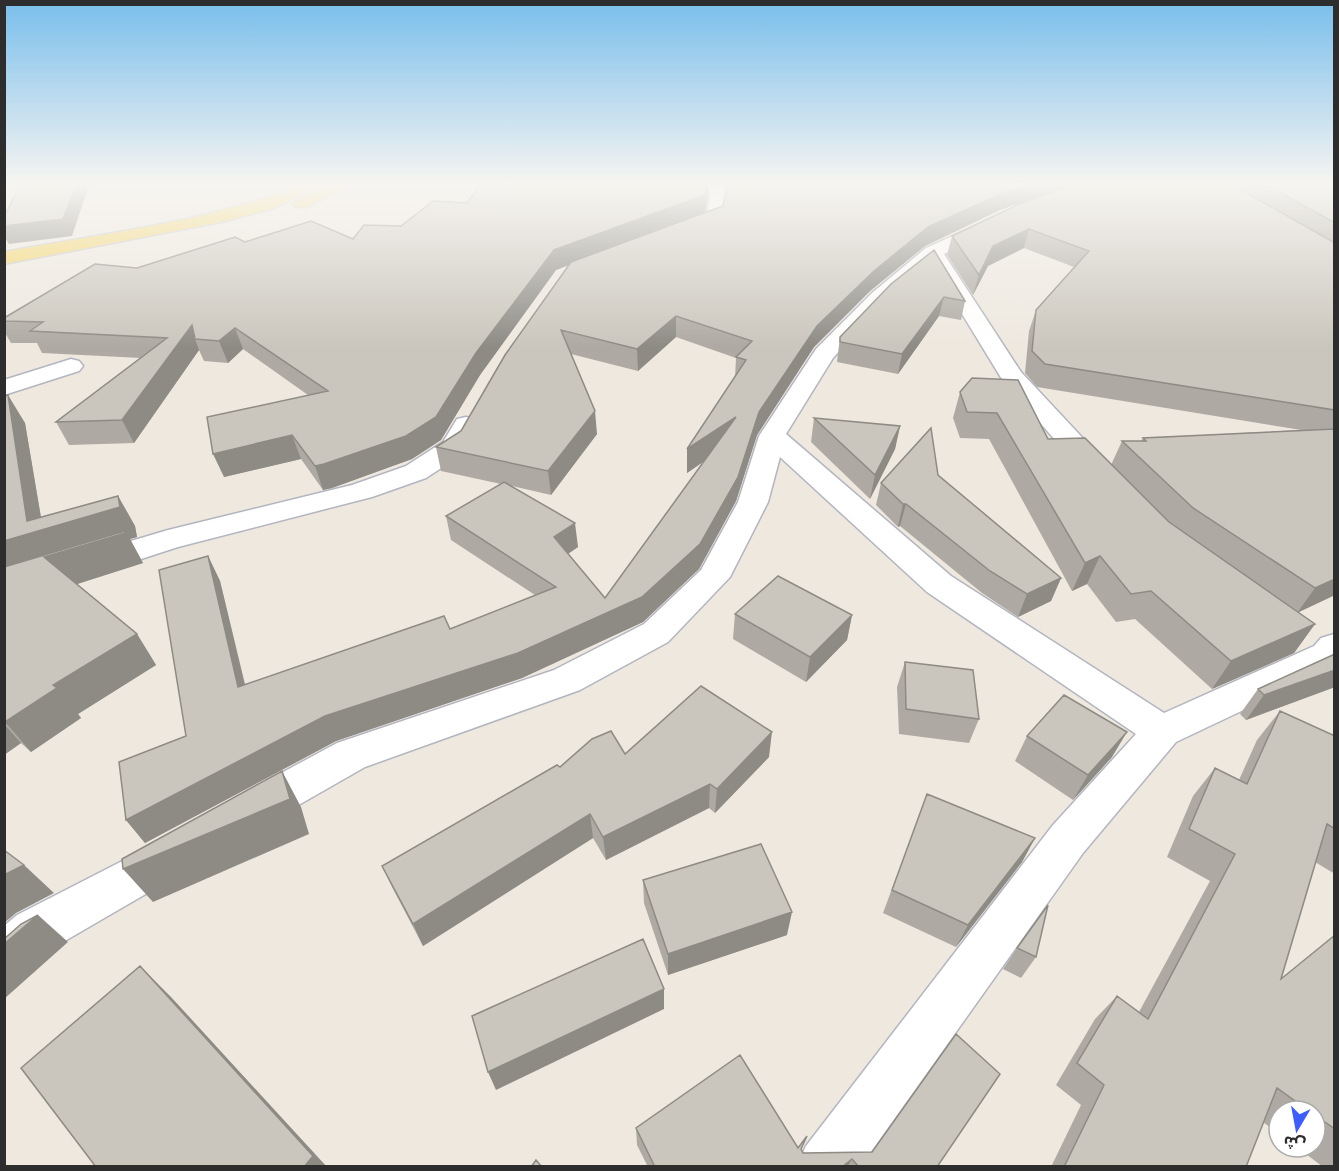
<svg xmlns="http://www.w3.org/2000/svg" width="1339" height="1171" viewBox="0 0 1339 1171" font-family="'Open Sans','Noto Sans Arabic',sans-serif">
  <rect width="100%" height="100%" fill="#eee8df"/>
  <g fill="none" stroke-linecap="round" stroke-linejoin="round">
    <!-- minor casing -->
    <g stroke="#b3b5c0" stroke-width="3">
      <path id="minor" d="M707,183h16c3,12 4,27 -2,39l-32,12h-12l-3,-4 3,-4 30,-11 3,-20z
        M990,219l9,5 -3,4 -52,26 77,118 86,92 4,6 -4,6 -10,2 -10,-2 -84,-95 -72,-118 -45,38 -53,57 -47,76 165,142 213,137 150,-67 7,-8 13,-4v33l-158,75 -93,111 -222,313h-64l9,-20 247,-321 83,-91 -209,-142 -147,-135 -12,45 -38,75 -62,65 -88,48 -215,77 -98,56 -15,6 -15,-6 -6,-13 6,-13 100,-54 217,-73 90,-46 57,-54 37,-68 21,-66 57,-87 56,-56 54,-45z
        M71,359l8,2 4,5 -4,5 -75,24v-15z
        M466,417l9,2 4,6 -15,28 -38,25 -54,19 -194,50 -83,27 -11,-3 -5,-8 5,-8 84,-25 184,-45 54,-19 37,-24 14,-23z
        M171,836l16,6 6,14 -6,14 -136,79 -30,27 -17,7v-57l13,-11z"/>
    </g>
    <!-- major casing -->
    <g stroke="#c8c8c8" stroke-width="3">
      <path id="major" d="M305,183h21l-52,25 -48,13 -222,43v-12c101,-19 206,-30 301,-69z
        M333,183h21l-47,24h-12l-2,-4z"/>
    </g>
    <!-- minor -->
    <use href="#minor" fill="#fff" fill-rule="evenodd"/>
    <!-- major -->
    <use href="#major" fill="#f4d35e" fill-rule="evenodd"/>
  </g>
  <!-- wall -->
  <path fill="#aeaaa3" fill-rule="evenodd" d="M725,183h351l-76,27 -75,36 -55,45 -56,56 -57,88 -21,66 -37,68 -56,53 -121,56 -186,63 -191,102 -19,-23 60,-84 22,-180 12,25 25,103 205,-55 85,-34 -84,-55 -5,-24 55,-32 -60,-13 -5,-24 25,-16 108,-166 -13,5 -76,105 -39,65 -29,19 -80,29 -9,2 -22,-31 -77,18 84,-82 -65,-46 -15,14 -24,-2 -5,-11 -65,93 -65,2 -13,-23 85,-64 -99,-5 -5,-10h-26l-7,-12v-13l133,-50 108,-26 108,-3 48,-13 66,-23 241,-8 -3,17 18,-6 4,-18zM676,337l60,21 -1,20 -48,71v24l17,-12 -99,137 -37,-44 10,-7 -66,-61 39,9 46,-61 -26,-80 67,17z
    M1077,183h258v412l-37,17 17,12 -21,29 -82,36 -77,-70 -19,3 -29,-38 -15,7 -83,-152 -29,-1 -7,-20 7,-26 88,47 63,26 11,-24h19l2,-3 158,-8 -264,-43 -12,-14 4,-42 7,-21 38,-43 -50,-19 -36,18 -15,29 -26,-40 5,-19z
    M891,284l74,17 -4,19 -22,-4 -41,58 -61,-12 3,-25z
    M4,396l21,27 16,94 77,-21 17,30 2,11 -7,2 13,24 -67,21 61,50 19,31 -78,49 3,4 -50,34 -10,-9 -17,12z
    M814,418l86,8 -5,23 -25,50 -59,-57z
    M938,475l123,103 -10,23 -33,16 -36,-24 -82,-67 -2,1 -22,-22 5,-22z
    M735,614l117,1 -5,25 -41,42 -73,-43z
    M1335,654v33l-89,33 -6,-6 18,-25z
    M905,662l74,57 -10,24 -70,-9 -2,-47z
    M1280,711l55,25v138l-20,-12 -34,117 54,-44v232h-12l-26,-20h18v-36h-36v23l-16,-12 -17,45h-195l30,-62 -25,-20 39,-66 22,-23 22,16 71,-131 -43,-24 26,-61 22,-28 24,12 18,-40z
    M1027,736l85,21 -39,43 -58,-39z
    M769,757l-54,56 -6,-5 -103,52 -13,-22 -170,108 -30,-57 -11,-23 178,-99z
    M927,794l108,44 -13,24 -66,85 -73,-34z
    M643,880l144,55 -119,40 -24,-72z
    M1017,948l19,9 -15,21 -18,-9z
    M636,1128l162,20 4,2 1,3 134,14h-289l-11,-22z"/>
  <!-- shaded-wall -->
  <path fill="#8d8b84" d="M77,183h11l1,2 -17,51 -63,8 -5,-8v-10z
    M708,183v12l-3,18 -149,57 -76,105 -39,65 -29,19 -80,29 -9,2 -8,-24 161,-113 78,-103z
    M1032,183h44l-76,27 -75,36 -55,45 -56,56 -57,88 -21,66 -37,68 -56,53 -121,56 -186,63 -191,102 -19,-23 199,-104 317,-119 117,-185 58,-86 57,-55 54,-44 77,-35z
    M1029,229l-5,19 -36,18 -15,29 6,-20 14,-29z
    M944,297l-5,19 -41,58 4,-20z
    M676,316v21l-38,34 -1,-22z
    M192,325l3,14 4,11 -65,93 -12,-23z
    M235,328l8,21 -15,14 -9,-22z
    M8,395l17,28 18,107 75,-34 17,30 2,11 -7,2 13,24 -78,25 -61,-11v-36l23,-20z
    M595,411l2,23 -46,61 -3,-24z
    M736,417l-1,23 -48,33v-24z
    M900,426l-5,23 -25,50 5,-24z
    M292,435l9,24 -77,18 -11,-23z
    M903,504h3l-6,22 -2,1z
    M575,523l3,24 -21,14 -3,-24z
    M208,556l12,25 31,130 -13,-24z
    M1100,556l-13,28 -15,7 13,-28z
    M1061,578l-10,23 -33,16 9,-23z
    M1335,579v16l-38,18 18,-25z
    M852,615l-5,25 -41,42 4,-25z
    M1315,624l-21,29 -82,36 19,-28z
    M137,634l19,31 -78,49 3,4 -50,34 -26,-30 48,-37z
    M1335,670v17l-89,33 18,-25z
    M4,724l17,19 -17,12z
    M772,732l-3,25 -54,56 2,-24z
    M1127,732l-15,25 -39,43 15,-25z
    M282,771l19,36 8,27 -156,68 -30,-33z
    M710,784l-1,24 -103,52 -3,-23z
    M590,814l3,24 -170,108 -10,-22z
    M1035,838l-13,24 -66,85 12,-22z
    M24,865l30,28 -38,20 -12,10v-48z
    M792,912l-5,23 -119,40v-21z
    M38,915l30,27 -64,57v-55z
    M140,966l31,31 156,170h-23z
    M664,989v20l-168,81 -8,-18z
    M852,1159l-5,8h-5z"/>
  <!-- building -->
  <path fill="#cac6bd" stroke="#8d8b84" stroke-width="1.5" d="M21,183h56l-14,36 -59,7v-9z
    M482,183h225l-2,12 -151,55 -78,103 -40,64 -30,19 -82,28 -9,2 -23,-31 -79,19 -6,-37 121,-26 -93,-63 -16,13 -24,-2 -3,-14 -70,95 -66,2 111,-84 -137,-7 13,-9 -39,-1v-3l91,-54 42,4 98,-31 10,5 66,-21 42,18 11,-14 37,1 32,-25 34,2z
    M728,183h304l-27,9 -77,35 -54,44 -57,55 -58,86 -21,65 -38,67 -58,53 -124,56 -193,63 -199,104 -7,-58 67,-26 -27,-166 49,-14 30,131 206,-71 6,13 106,-42 -110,-71 58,-34 71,41 -21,14 51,61 131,-181 -49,32 59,-89 -10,-3 16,-16 -76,-25 -39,33 -76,-19 34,81 -47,60 -112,-24 25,-16 44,-76 66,-93 152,-56z
    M1077,183h152l106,60v167l-290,-46 -13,-13 4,-41 53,-59 -60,-22 -36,17 -14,29 -27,-39 67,-32z
    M1263,183h72v40z
    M934,250l31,51 -21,-4 -42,57 -62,-12v-5l51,-53z
    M972,378l46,2 30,59 37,-1 84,84 146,102 -84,37 -80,-70 -20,3 -31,-38 -15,7 -88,-150 -30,-1 -7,-20z
    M8,395l19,126 91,-25 2,11 -116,34v-145z
    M814,418l86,8 -25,49z
    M931,428l7,47 123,103 -34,16 -37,-23 -84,-67h-3l-22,-21z
    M1335,429v150l-20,9 -122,-80 -71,-67h24l-3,-3z
    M125,531v2l-81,24 93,77 -84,51 4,3 -52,34 -1,-155z
    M778,576l74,39 -42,42 -75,-43z
    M1335,654v16l-71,25 -6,-6z
    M905,662l68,8 6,49 -73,-10z
    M701,686l71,46 -55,57 -7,-5 -107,53 -13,-23 -177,110 -31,-58 175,-101 3,2 32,-28 19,-8 14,23z
    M1064,695l63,37 -39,43 -61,-39z
    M1280,711l55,25v93l-8,-5 -46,155 54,-44v194l-20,-14v-4h-6l-32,-23 -31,79h-182l40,-82 -27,-22 40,-67 31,23 87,-165 -46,-25 26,-61 32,16z
    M282,771l8,28 -167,70 -1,-10z
    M927,794l108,44 -67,87 -76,-35z
    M761,844l31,68 -124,42 -25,-74z
    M4,850l20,15 -20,10z
    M1048,905l-12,52 -19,-9z
    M38,915l-34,29v-5l17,-15z
    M643,939l21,50 -176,83 -16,-56z
    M140,966l173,190 -9,11h-208l-75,-99z
    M956,1034l44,40 -63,93h-78l-7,-8 -10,8h-187l-19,-39 104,-73 58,93 9,-12 -6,13 2,4 69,-1z
    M536,1160l6,7h-11z"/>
  <!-- sky -->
  <linearGradient id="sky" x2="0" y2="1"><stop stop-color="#78beec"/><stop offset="0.53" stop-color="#f7f5f1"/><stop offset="1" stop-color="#f7f5f1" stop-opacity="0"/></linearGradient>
  <rect width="1339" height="347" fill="url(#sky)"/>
  <!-- border -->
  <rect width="1339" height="1171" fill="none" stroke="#2d2d2d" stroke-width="12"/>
  <!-- north arrow -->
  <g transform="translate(1297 1129) rotate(190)"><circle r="28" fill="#ffffff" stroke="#ababab" stroke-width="1.5"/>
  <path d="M0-4.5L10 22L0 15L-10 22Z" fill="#3d5efe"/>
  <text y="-9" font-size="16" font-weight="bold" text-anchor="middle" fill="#2d2d2d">ش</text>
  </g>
</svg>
